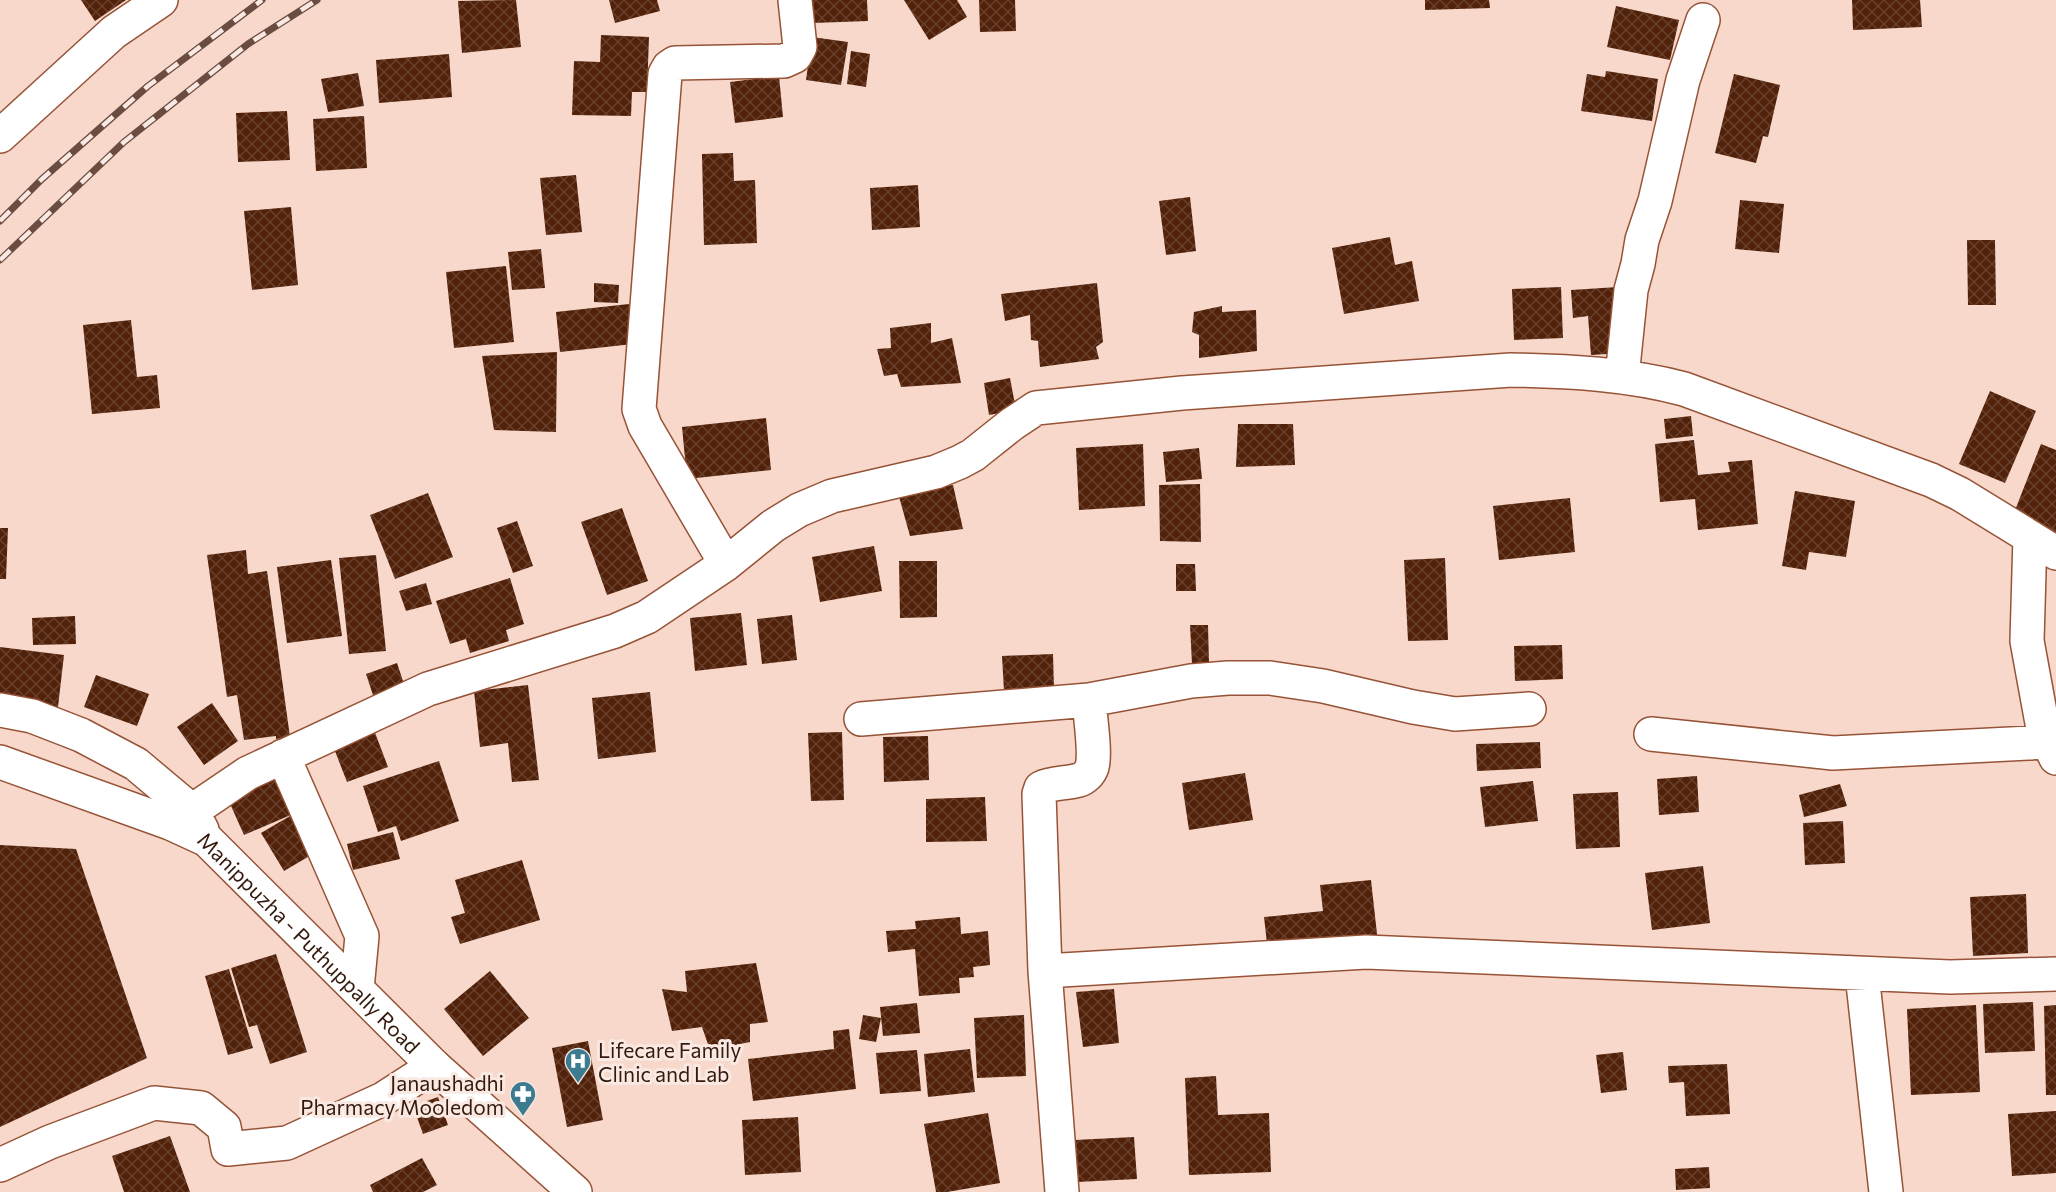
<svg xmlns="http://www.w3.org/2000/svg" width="2056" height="1192" viewBox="0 0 2056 1192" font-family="Commissioner,sans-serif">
  <defs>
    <pattern id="building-cross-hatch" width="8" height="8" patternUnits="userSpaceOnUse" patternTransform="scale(1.5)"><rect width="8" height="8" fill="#51210a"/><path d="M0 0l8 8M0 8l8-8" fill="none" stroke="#68402c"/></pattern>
  </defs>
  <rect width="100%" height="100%" fill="#f7d8cb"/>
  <!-- building -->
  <path fill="url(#building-cross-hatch)" d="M81,0h45l-31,21z
    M516,0l5,47 -59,6 -4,-52z
    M609,0h48l3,11 -45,12z
    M812,0h55l1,21 -55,2z
    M904,0h53l10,17 -38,23z
    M979,0h36l1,31 -36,1z
    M1425,0h64l1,8 -65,2z
    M1852,0h68l2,27 -69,3z
    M1616,6l63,14 -9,40 -63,-13z
    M601,35l48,2 -2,55h-15l-1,24 -59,-1 2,-54 26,1z
    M812,37l36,5 -7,43 -35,-5z
    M851,51l19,3 -4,33 -19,-3z
    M449,54l3,43 -73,6 -3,-43z
    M1606,71l52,8 -6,42 -71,-10 6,-37 18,3z
    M358,73l6,33 -36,6 -7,-33z
    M1734,74l46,11 -12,52 -5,-1 -7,27 -41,-10z
    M779,76l4,41 -48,6 -5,-41z
    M287,111l3,49 -52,2 -2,-49z
    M364,116l3,52 -51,3 -3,-52z
    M733,153l1,28 21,-1 2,63 -53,2 -2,-91z
    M576,175l6,57 -36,3 -6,-57z
    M918,185l2,42 -48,3 -2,-42z
    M1190,197l6,54 -30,4 -7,-54z
    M1740,200l44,4 -5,49 -44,-4z
    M291,207l7,78 -46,5 -8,-79z
    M1390,237l5,28 17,-4 7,40 -75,13 -12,-66z
    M1967,240h28l1,65h-28z
    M541,249l4,39 -33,2 -4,-38z
    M506,266l8,76 -60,6 -8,-76z
    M594,283l25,2 -1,18 -24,-1z
    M1097,283l6,59 -7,5 3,12 -59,8 -2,-26 -7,-1 -1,-25 -25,6 -4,-27z
    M1561,287l2,51 -49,2 -2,-51z
    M1618,287l4,66 -31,2 -3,-39 -15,2 -2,-28z
    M629,304l4,40 -73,8 -4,-40z
    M1222,306v6l34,-2 1,41 -58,7v-23l-7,-3 2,-20z
    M131,320l6,57 20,-2 3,33 -68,6 -9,-89z
    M931,323v20l21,-5 9,45 -60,4 -4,-13 -13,2 -7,-27 14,-1 -1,-20z
    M557,352l-1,80 -62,-2 -12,-74z
    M1010,378l6,32 -27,5 -5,-32z
    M1990,391l46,20 -31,72 -46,-19z
    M1691,416l2,20 -27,3 -2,-20z
    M766,418l5,52 -84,9 -5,-52z
    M1238,424h55l2,41 -59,2z
    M1694,440l4,35 32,-3 -2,-10 24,-2 6,64 -60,6 -3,-31 -35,3 -5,-58z
    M1143,444l2,62 -66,4 -3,-62z
    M2041,444l15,6v85l-44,-17z
    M1199,448l3,31 -36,3 -3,-30z
    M1200,484l1,58 -41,-1 -1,-56z
    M953,485l10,44 -53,7 -12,-43z
    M1795,491l60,10 -9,56 -37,-5 -3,18 -24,-4z
    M428,493l25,64 -58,22 -25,-64z
    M1570,498l5,54 -76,8 -6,-54z
    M622,508l26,73 -41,14 -26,-73z
    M517,521l16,45 -20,7 -16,-45z
    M0,528h8l-2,51h-6z
    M874,546l8,45 -62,11 -8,-45z
    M246,550l2,24 19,-3 23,166 -14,2v-3l-32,4 -7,-45 -10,2 -20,-142z
    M376,555l10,96 -37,3 -10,-96z
    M1445,558l3,82 -40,1 -4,-81z
    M331,560l11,76 -55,7 -10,-76z
    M899,561h38v56l-37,1z
    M1176,564h19l1,27h-20z
    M510,578l14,46 -18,6 3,11 -39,12 -4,-14 -16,5 -14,-43z
    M426,583l6,21 -26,7 -7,-20z
    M741,613l6,52 -52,6 -5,-53z
    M792,615l5,45 -35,4 -5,-45z
    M75,616l1,28 -43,1 -1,-27z
    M1190,625h18l1,38 -17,1z
    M1562,645l1,34 -48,2 -1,-35z
    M0,647l64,8 -6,52 -58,-7z
    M1053,654l1,35 -50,2 -2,-35z
    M397,663l8,24 -31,11 -8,-24z
    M96,675l53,19 -12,32 -53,-19z
    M528,685l11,95 -27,2 -4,-39 -28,4 -6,-56z
    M650,692l6,60 -58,7 -6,-61z
    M212,703l26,38 -34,24 -27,-38z
    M374,730l14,37 -41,15 -14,-36z
    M842,732l2,68 -33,1 -3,-68z
    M928,736l1,44 -45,2 -1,-45z
    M1540,742l1,26 -64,3 -1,-27z
    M439,761l20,60 -58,20 -5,-15 -18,6 -15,-46z
    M283,772l17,39 -56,24 -17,-38z
    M1245,773l8,47 -64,10 -7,-47z
    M1697,776l2,36 -40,3 -2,-36z
    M1533,781l5,40 -53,6 -5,-40z
    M1840,784l7,22 -43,11 -5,-22z
    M1618,792l2,55 -44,2 -3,-55z
    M985,797l2,44 -61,1v-43z
    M295,813l23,38 -34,20 -23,-38z
    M1843,821l2,42 -40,2 -2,-42z
    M393,832l7,27 -47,11 -6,-26z
    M0,845l76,4 71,209 -147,69z
    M522,860l18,60 -80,24 -9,-27 14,-4 -10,-33z
    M1703,866l7,57 -58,7 -7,-57z
    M1371,880l7,63 -110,9 -4,-35 59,-6 -3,-26z
    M2026,894l2,59 -55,3 -3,-59z
    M960,917l1,17 27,-3 2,34 -17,2 1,10 -15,1 1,15 -41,3 -4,-47 -27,3 -2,-21 30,-2 -1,-8z
    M276,954l31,98 -37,12 -13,-39 -8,2 -18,-59z
    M756,963l12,59 -18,2v18l-40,8 -8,-23 -30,4 -10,-42 25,3 -2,-21z
    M229,969l24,79 -25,7 -23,-79z
    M490,971l39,47 -46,38 -39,-47z
    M1114,989l5,54 -36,4 -7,-55z
    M2033,1002l2,49 -50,2 -2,-49z
    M917,1003l3,30 -37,3 -3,-29z
    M1976,1005l4,87 -69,3 -4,-86z
    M2056,1005v90h-10l-2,-89z
    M863,1015l18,3 -5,24 -17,-3z
    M1024,1015l2,61 -49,2 -3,-60z
    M849,1029l7,60 -103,12 -5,-42 86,-10 -1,-18z
    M588,1041l15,79 -36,7 -15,-79z
    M970,1049l5,43 -47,5 -4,-43z
    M917,1050l4,41 -41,3 -4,-41z
    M1623,1052l4,38 -26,3 -5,-38z
    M1727,1064l3,50 -44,2 -2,-34 -15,1 -1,-17z
    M1216,1076l2,39 51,-2 2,59 -82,3 -4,-97z
    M438,1097l10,28 -25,9 -10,-28z
    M2056,1111v62l-44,3 -4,-62z
    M988,1113l12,70 -53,9h-11l-12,-68z
    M798,1117l3,55 -56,3 -3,-55z
    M170,1136l20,56h-66l-12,-36z
    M1134,1137l3,42 -60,3 -2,-42z
    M422,1158l15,27 -14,7h-50l-3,-7z
    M1709,1167l1,21 -34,2 -1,-21z"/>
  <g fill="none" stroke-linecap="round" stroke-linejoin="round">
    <!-- minor casing -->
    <g stroke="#975337" stroke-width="36">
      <path id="minor" d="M0,136l114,-104 47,-32
        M1622,377l9,-87 7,-26 4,-24 13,-39 28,-121 20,-60
        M2030,537l-3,104 17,93 12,24
        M726,564l-81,-138 -6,-17 26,-335 4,-7 6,-4 109,-2 11,-5 5,-9 -5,-47
        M0,710l32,6 49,19 55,29 56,47 10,19
        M861,719l228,-19 102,-19 37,-3h42l53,8 90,21 42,7 74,-5
        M1651,734l182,19 215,-11
        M283,756l79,180 -5,53
        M192,811l56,-38 180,-84 187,-58 32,-14 79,-53 47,-38 26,-16 33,-14 104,-24 24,-10 13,-7 39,-31 24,-16 146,-15 329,-23c58,1 117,4 173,19l247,91 29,14 96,59
        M1045,971l321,-19 584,25 106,-3
        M1862,974l24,218
        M0,1165l50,-23 104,-39 47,5 23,19 4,22 59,-6 96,-44 51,-33
        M1062,1192l-17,-221 -6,-177 2,-6c12,-6 25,-4 38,-8 5,-1 11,-7 13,-13 4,-14 -2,-51 -3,-67"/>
    </g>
    <!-- secondary casing -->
    <g stroke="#975337" stroke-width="36">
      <g id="secondary">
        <path id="s1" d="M0,762l170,61 37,17 227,226 141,126"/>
      </g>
    </g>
    <!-- minor -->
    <use href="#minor" stroke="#fff" stroke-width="33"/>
    <!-- secondary -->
    <use href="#secondary" stroke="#fff" stroke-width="33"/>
    <!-- rail casing -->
    <g stroke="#6a4d40" stroke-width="7">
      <path id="rail" d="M0,221l42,-42 106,-93 114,-86
        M0,260l124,-118 124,-98 69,-44"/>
    </g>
    <!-- rail -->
    <use href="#rail" stroke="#f9e9e2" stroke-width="4.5" stroke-dasharray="14" stroke-linecap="butt"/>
  </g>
  <!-- icons -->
  <defs>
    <g id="hospital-pin" transform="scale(1.35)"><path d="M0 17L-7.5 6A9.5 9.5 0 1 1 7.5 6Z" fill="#3d7b90" stroke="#f9e9e2"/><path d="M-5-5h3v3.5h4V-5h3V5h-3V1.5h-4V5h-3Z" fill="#fff"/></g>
    <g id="pharmacy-pin" transform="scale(1.35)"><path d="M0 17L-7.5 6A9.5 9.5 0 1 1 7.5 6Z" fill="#3d7b90" stroke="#f9e9e2"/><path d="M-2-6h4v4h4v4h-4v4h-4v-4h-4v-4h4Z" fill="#fff"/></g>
  </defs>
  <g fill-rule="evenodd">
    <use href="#hospital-pin" x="578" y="1061"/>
    <use href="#pharmacy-pin" x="523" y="1094"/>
  </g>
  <g text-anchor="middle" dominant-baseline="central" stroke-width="6" stroke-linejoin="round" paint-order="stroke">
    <!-- street labels -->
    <g font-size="21" fill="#35190c" stroke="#f9e9e2">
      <text stroke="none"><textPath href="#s1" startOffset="366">Manippuzha - Puthuppally Road</textPath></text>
    </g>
    <!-- poi labels -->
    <g font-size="21" fill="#35190c" stroke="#f9e9e2" text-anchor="start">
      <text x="598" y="1049">Lifecare Family<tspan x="598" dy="24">Clinic and Lab</tspan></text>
      <text x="504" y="1082" text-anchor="end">Janaushadhi<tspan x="504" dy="24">Pharmacy Mooledom</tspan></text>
    </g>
  </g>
</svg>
